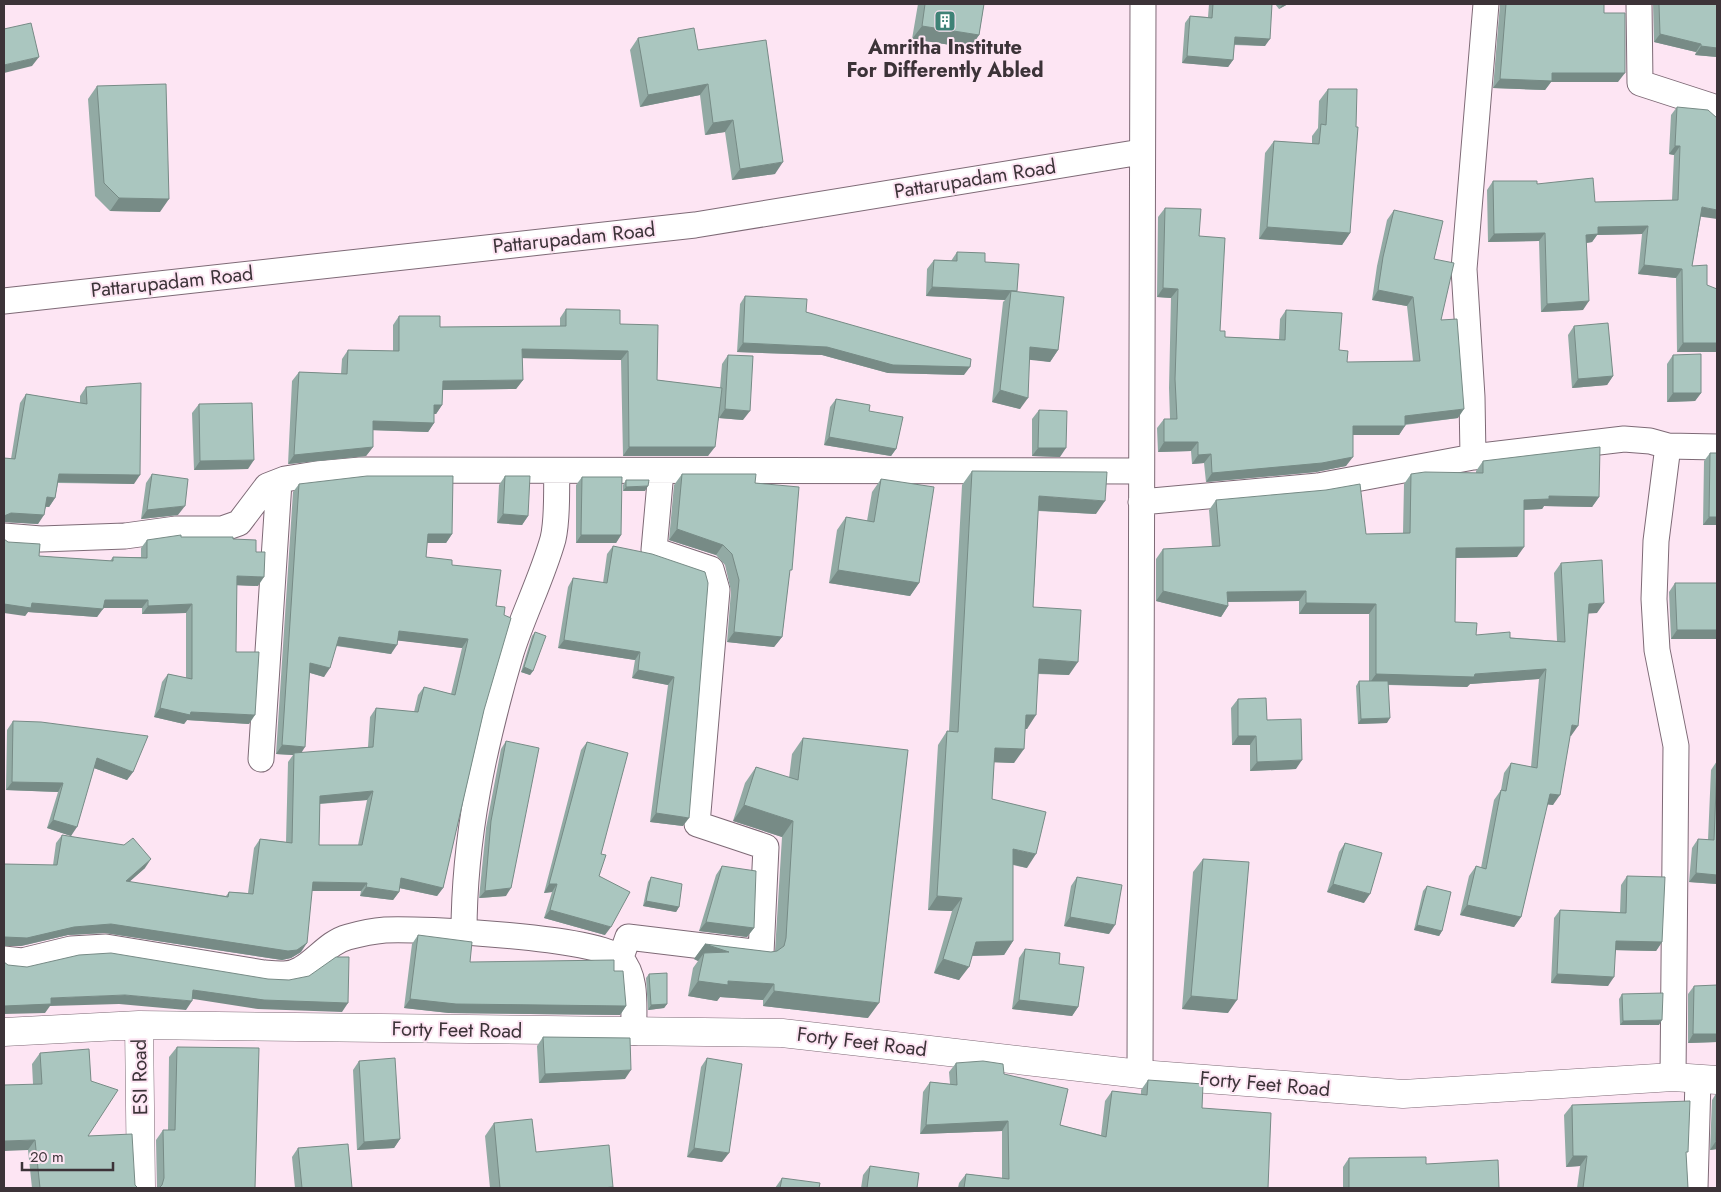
<svg xmlns="http://www.w3.org/2000/svg" width="1721" height="1192" viewBox="0 0 1721 1192" font-family="Jost,sans-serif">
  <rect width="100%" height="100%" fill="#fde5f3"/>
  <g fill="none" stroke-linecap="round" stroke-linejoin="round">
    <!-- street casing -->
    <g stroke="#7e6a76" stroke-width="27">
      <path id="street" d="M1639,4l1,79 71,23 6,9
        M4,301l691,-76 446,-73
        M1668,446l-12,95 -2,58 3,51 19,96 -3,331
        M1473,457l-1,-60 -8,-128 22,-265
        M1141,502l177,-16 155,-29 151,-18 26,2 18,5 49,1
        M4,536l37,3 84,-3 51,-7h46l17,-6 28,-37 18,-7 31,-5 44,-4 781,1
        M261,759l18,-277
        M464,933c0,-96 20,-188 47,-280 12,-38 31,-75 42,-114 5,-21 3,-47 4,-68
        M621,957l7,-20 133,16 5,-106 -69,-23 20,-234 -6,-21 -57,-19 7,-79
        M4,959l18,2 49,-12 35,-2 158,26c12,1 26,3 37,-4 16,-9 28,-27 47,-32 11,-3 25,-6 37,-7 34,-2 217,7 236,29 17,19 12,49 13,73
        M1140,1074l3,-1070
        M1695,1188l3,-108"/>
    </g>
    <!-- secondary casing -->
    <g stroke="#7e6a76" stroke-width="29">
      <path id="secondary" d="M139,1025l2,163
        M4,1032l135,-7 643,8 358,41 263,20 270,-17 44,3"/>
    </g>
    <!-- street -->
    <use href="#street" stroke="#fff" stroke-width="25"/>
    <!-- secondary -->
    <use href="#secondary" stroke="#fff" stroke-width="28"/>
  </g>
  <!-- wall -->
  <path fill="#92aaa4" fill-rule="evenodd" d="M918,4h66l-5,31 -9,13 -58,-9z
    M1209,4h63l-7,42 -31,-1 -1,15 -5,7 -46,-4 3,-40 5,-7 18,1z
    M1275,4h13l-9,5z
    M1500,4h104v9l14,69h-67l-6,8 -52,-2z
    M1653,4h64v53l-22,-2 1,-3 -42,-10z
    M638,38l60,12 77,124 -43,6 -7,-48 -20,3 -5,-40 -60,12 -10,-57z
    M97,86l63,126 -50,-1 -15,-15 -7,-97z
    M1328,89l22,144 -8,12 -83,-6 6,-86 9,-12 38,3v-8l6,-8 1,-27z
    M1677,107l24,109 -9,50 15,19 10,67h-40l-1,-74 -38,-4 4,-40 -45,1 -5,7 -6,1 -3,67 -42,2 -2,-71 -51,1 -1,-52 6,-9 44,3 58,18 77,-2 2,-45 -5,-1 2,-39z
    M1165,208l34,28 21,95 5,6 54,2 1,-20 6,-9 53,40 8,12 66,-1 -6,-55 -35,-6 5,-34 10,-46 7,-10 40,49 7,61 17,98 -53,7 -6,10h-46l-7,31 -30,6 -110,10 -2,-19 -12,1 -1,-13 -33,1 -1,-24 7,-9h6l-1,-31 2,-90 -14,-1 1,-80z
    M957,252l28,10 32,30 41,58 -8,12 -20,-3 -10,50 -28,-7 11,-100 2,-2 -79,-4 1,-27 7,-9 17,1z
    M745,296l61,16 158,63 -76,-2 -66,-18 -85,-3 3,-48z
    M566,309l54,15 37,56 63,8 2,-24 6,-9 15,65 -24,-2 -11,38h-85l-2,-96 -99,-2 1,22 -7,9 -73,1 -1,15 -6,9h-2v9l-6,9 -55,-2v17l-7,9 -78,8 4,-83 7,-9 42,2 1,-15 6,-9 45,1v-26l6,-9 41,11 120,-1v-8z
    M1574,326l39,50 -6,9 -35,3 -4,-53z
    M1673,355l28,38 -6,8 -28,1v-38z
    M86,387l48,97 -76,-1 -3,15 -6,9h-3l-8,17 -34,-2v-64l7,1 9,-56 6,-9 54,9v-7z
    M836,399l33,12 27,38 -5,7 -67,-11 6,-38z
    M199,404l49,65 -54,1 -2,-57z
    M1039,410l21,47 -28,-1v-37z
    M1710,453h7v72h-14l1,-64z
    M1483,461l116,36 -7,10 -48,-1 -2,3 -18,1 -7,47 -61,1 -1,64 21,13 81,6 -3,-68 7,-10 36,50h-9l-17,123h-1l-17,69 -6,-1 -26,113 -7,10 -54,-12 9,-39 7,-10 5,2 13,-68 7,-10 3,-17 7,-10 20,4 8,-88 -69,5 -3,3 -79,-2 -1,38 -29,1 -2,-38 3,-5h10v-67h-70v-13l-71,1v4l-7,11 -65,-16v-42l7,-10 49,-2 -3,-37 7,-10 150,34 37,-1 1,-49 7,-10 65,-1v-2z
    M972,471l124,43 -58,-3 -5,96 36,68 -31,-1 -11,55h-2l-11,34 -20,-1 -2,37 35,69 -14,-3v76l-9,14 -32,1 -13,24 -25,-7 18,-62 -24,-1 10,-165 9,-14h2l13,-246z
    M152,474l26,41 -37,4 5,-36z
    M682,474l73,9 34,92 -7,62 -8,10 -47,-5 4,-51 -6,-26 -9,-10 -47,-15 5,-55z
    M505,476l23,40 -6,9 -25,-2 2,-38z
    M582,477l39,58 -5,8h-40v-58z
    M881,479l38,104 -9,13 -81,-13 8,-53 9,-13 21,4 5,-29z
    M626,480l19,11h-22v-6z
    M299,484l153,50 -6,9h-19l-1,14 26,8 32,145 -41,178 -6,8 -38,-8v4l-6,8 -33,-4 1,-5h-49l-11,61 -10,6 -9,2 -177,-27 -37,2 -47,11 32,-81 3,-22 6,-8 83,33 -16,14 97,14 3,-4 19,1 6,-45 6,-9 26,3 2,-80 5,-7 -17,-1 17,-262zM397,640l65,8 -11,46 -27,-7 -6,8 -4,17 -38,-4 -6,9 -2,30 -67,6 9,-80 14,4 12,-31 55,8zM367,800l-9,45h-39l1,-41z
    M181,537l52,2 25,47 -22,-1v67l13,72 -62,-4 -3,4 -30,-7 8,-35 6,-8 18,4v-65l-44,1v-6h-39l-6,9 -69,-5 -3,4 -17,-74 31,14 71,5 3,-4h28v-9l6,-8z
    M613,546l92,26 -22,254 -33,-4 18,-137 -36,-7 3,-18 -77,-12 10,-61 5,-9 30,5 4,-29z
    M1675,583h42v56h-46l-2,-47z
    M535,632l-2,39 -3,4 -9,-3 11,-36z
    M1238,699l58,70 -46,2v-26h-18l-1,-37z
    M13,721l120,51 -6,8 -33,-12 -23,68 -24,-8 11,-36 -52,-2 1,-60z
    M803,738l65,280 -105,-12v-6l-43,-3 -3,4 -29,-5 5,-28 5,-7 -4,-2 11,-15 66,8 4,-1 7,-114 -49,-16 12,-38 11,-16 33,11 3,-24z
    M506,741v155l-27,2 7,-70 15,-79z
    M587,742l14,112 -2,22 6,59 -61,-17 8,-26 -8,1 37,-143z
    M1717,761v123l-28,-2 3,-34 6,-9 10,1 3,-70z
    M1345,843l19,60 -37,-11 12,-40z
    M1203,859l25,154 -46,-4 11,-137z
    M722,866l32,62 -7,9 -48,-6 17,-56z
    M1627,876l35,66 -6,9 -40,-1 -8,36 -57,-3 3,-65 6,-8 60,2 1,-27z
    M651,877l28,30 -3,5 -33,-6 5,-24z
    M1077,877l32,57 -45,-8 7,-40z
    M1427,886l15,45 -3,5 -25,-6 9,-39z
    M418,935l52,27 144,9 12,35 -6,9 -171,-2 -45,-5 8,-64z
    M1025,949l34,15 19,43 -6,9 -60,-7 7,-51z
    M649,974l18,30 -3,4 -16,2 -2,-32z
    M1694,986l23,56 -29,1v-49z
    M1622,994l37,31h-39l-1,-26z
    M543,1037l82,42 -86,4 -2,-37z
    M177,1047l78,141h-98l-1,-48 7,-10h5l1,-73z
    M40,1053l48,83 50,52h-106l-4,-38 5,-66 -1,-20z
    M707,1058l15,104 -35,-5 14,-90z
    M359,1061l41,78 -6,9 -37,2 -4,-80z
    M956,1063l48,11 56,51 41,10 4,-34 7,-10 29,4v-5l7,-10 54,28 66,80h-310l1,-5 7,-9 36,4v-47l-82,3 3,-42 7,-10 20,2 -1,-12z
    M1717,1092v57l-7,1 2,-50z
    M1572,1105l114,51 2,32h-111l3,-22 -14,1 -2,-52z
    M494,1123l42,29 77,35 -1,1h-122l-5,-52z
    M298,1148l54,40h-57l-3,-31z
    M1349,1158l77,6 73,24h-156v-21z
    M870,1166l47,22h-56l2,-13z
    M782,1178l37,10h-44z"/>
  <!-- shaded-wall -->
  <path fill="#778b86" d="M1283,4h5l-9,5z
    M922,26l57,9 -9,13 -58,-9z
    M1660,34l41,10 -5,8 -42,-10z
    M1235,37l35,2 -5,7 -35,-2z
    M1701,46l16,2v9l-22,-2z
    M1187,56l46,4 -5,7 -46,-4z
    M39,57l-7,9 -28,7v-8z
    M1552,73h73l-7,9h-67l-6,8 -52,-2 7,-9z
    M708,84l-8,11 -60,12 8,-12z
    M733,120l-8,12 -20,3 8,-12z
    M1675,146h5l-6,9 -5,-1z
    M783,162l-8,12 -43,6 8,-11z
    M119,198l50,1 -9,13 -50,-1z
    M1702,207l15,3v9l-21,-3z
    M1648,226l-6,8 -45,1 -5,7 -12,2 6,-9 12,-8z
    M1267,227l83,6 -8,12 -83,-6z
    M1545,233l-6,8 -51,1 6,-8z
    M1644,265l38,4 -6,9 -38,-4z
    M932,287l79,4 -6,9 -79,-4z
    M1163,288l15,1 -7,9 -14,-1z
    M1378,290l35,7 -6,9 -35,-6z
    M1589,301l-6,9 -42,2 6,-8z
    M743,343l84,4 143,20 -6,8 -76,-2 -66,-18 -85,-3z
    M1683,343h34v9h-40z
    M1030,347l28,3 -8,12 -28,-3z
    M522,349l106,2 -7,9 -105,-2z
    M1613,376l-6,9 -35,3 6,-9z
    M523,380l-7,9 -79,1 6,-9z
    M1000,390l28,8 -8,11 -28,-7z
    M1673,393h28l-6,8 -28,1z
    M434,405h8l-6,9h-8z
    M725,409l25,2 -7,9 -24,-2z
    M1464,409l-6,9 -59,7 6,-9z
    M373,421l61,2 -6,9 -61,-2z
    M1353,426h52l-6,9h-52z
    M829,437l67,12 -5,7 -67,-11z
    M1164,442h34l-7,9 -33,1z
    M373,447l-7,9 -78,8 6,-9z
    M629,447h86l-7,9h-85z
    M1038,448h28l-6,9 -28,-1z
    M1211,454l-7,9 -12,1 6,-9z
    M1353,457l-7,9 -30,6 -110,10 6,-9z
    M254,460l-6,9 -54,1 6,-9z
    M59,474l81,1 -6,9 -81,-2z
    M648,486l-3,5h-22l3,-4z
    M1039,496l66,5 -9,13 -67,-4z
    M1549,496l50,1 -7,10 -48,-1 -2,3 -25,1 7,-10z
    M47,497l8,1 -6,9 -8,-1z
    M185,506l-7,9 -37,4 6,-9z
    M11,513l33,2 -6,9 -34,-2v-6z
    M503,514l25,2 -6,9 -25,-2z
    M1709,517h8v8h-14z
    M677,529l46,16 -7,10 -47,-15z
    M428,534h24l-6,9h-24z
    M581,535h40l-5,8h-40z
    M1524,547l-7,10 -68,1 7,-10z
    M838,570l81,13 -9,13 -81,-13z
    M237,576l27,1 -6,9 -27,-1z
    M1163,591l65,15 -7,11 -65,-16z
    M1306,591l-7,10 -79,1 7,-10z
    M105,600h43l-6,8h-43z
    M32,603l71,6 -6,8 -69,-5 -3,4 -21,-3v-9z
    M1306,603l70,1 -7,10h-70z
    M1604,603l-7,10 -15,1 7,-10z
    M192,604l-6,9 -44,1 6,-8z
    M1677,630h40v9h-46z
    M399,631l69,8 -6,9 -69,-8z
    M734,632l48,5 -8,10 -47,-5z
    M339,637l58,8 -6,9 -58,-9z
    M564,640l76,12 -5,8 -77,-12z
    M1039,659l39,3 -9,13 -40,-2z
    M310,663l20,5 -6,9 -20,-6z
    M524,667l9,4 -3,4 -9,-3z
    M1546,669l-7,10 -69,5 -3,3 -98,-3 7,-10h99z
    M638,670l36,7 -6,8 -36,-7z
    M160,708l31,4 64,3 -6,9 -62,-4 -3,4 -30,-7z
    M1026,715h10l-9,14 -11,-1z
    M1390,718l-3,5 -29,1 3,-5z
    M1572,725l6,1 -7,10 -6,-1z
    M1238,736h18l-6,9h-18z
    M282,745l23,2 -5,8 -6,-2 -1,2 -17,-1z
    M995,748l29,1 -10,14 -29,-1z
    M97,758l36,14 -6,8 -36,-13z
    M1302,760l-6,9 -46,2 7,-9z
    M12,782l51,1 -5,9 -52,-2z
    M373,791l-6,9 -53,4 6,-8z
    M1550,794l10,1 -7,10 -10,-1z
    M744,805l49,16 -11,16 -49,-16z
    M656,813l33,5 -6,8 -33,-4z
    M53,820l24,7 -6,9 -24,-8z
    M1013,849l23,5 -9,14 -24,-6z
    M151,859l-6,9 -25,22 6,-9z
    M1696,873l21,2v9l-28,-2z
    M401,878l42,10 -6,8 -42,-9z
    M313,882l54,1 -6,8h-54z
    M549,884h8l-5,8 -8,1z
    M1333,884l37,10 -6,9 -37,-11z
    M366,887l33,5 -6,8 -33,-4z
    M511,888l-5,8 -27,2 6,-7z
    M937,896l25,2 -10,13 -24,-1z
    M646,901l33,6 -3,5 -33,-6z
    M1467,905l54,12 -7,10 -54,-12z
    M550,910l61,17 -6,8 -61,-17z
    M1070,917l45,8 -6,9 -45,-8z
    M706,922l48,6 -7,9 -48,-6z
    M111,924l196,19 -6,9 -10,6 -9,2 -177,-27 -37,2 -47,11h-17v-8l1,-1 69,-10z
    M1417,925l25,6 -3,5 -25,-6z
    M1013,941l-9,14 -37,1 9,-14z
    M1616,941l46,1 -6,9 -46,-1z
    M705,944l24,8 -25,1 -6,8 -4,-2z
    M943,959l26,8 -10,13 -25,-7z
    M1557,974l57,3 -6,9 -57,-3z
    M698,981h30l46,3 -11,16 -43,-3 -3,4 -29,-5z
    M193,990l155,13 -6,9 -84,-3 -71,-11z
    M774,991l105,12 -11,15 -105,-12z
    M125,995l67,6 -6,9 -67,-6 -69,2 -5,7 -41,1v-8l47,-8z
    M1191,996l46,4 -9,13 -46,-4z
    M410,999l216,7 -6,9 -171,-2 -45,-5z
    M1019,1000l59,7 -6,9 -60,-7z
    M667,1004l-3,4 -16,2 3,-5z
    M1662,1020l-3,5h-39l3,-4z
    M1693,1034h24v8l-29,1z
    M631,1070l-6,9 -86,4 6,-9z
    M1008,1121l-6,10 -82,3 6,-9z
    M400,1139l-6,9 -37,2 7,-8z
    M35,1140l-7,10 -24,1v-10z
    M1716,1141h1v8l-7,1z
    M694,1148l35,5 -7,9 -35,-5z
    M1573,1156h14l-7,10 -14,1z"/>
  <!-- building -->
  <path fill="#aac6bf" stroke="#778b86" fill-rule="evenodd" d="M925,4h59l-5,31 -57,-9z
    M1213,4h59l-2,35 -35,-2 -2,23 -46,-4 3,-40 22,2z
    M1506,4h98v9h21v60h-73v8l-52,-2z
    M1659,4h58v44l-16,-2v-2l-41,-10z
    M31,23l8,34 -35,8v-36z
    M694,28l4,22 68,-10 17,122 -43,7 -7,-49 -20,3 -5,-39 -60,11 -10,-57z
    M166,84l3,115 -50,-1 -15,-15 -7,-97z
    M1328,89h29l-1,38h2l-8,106 -83,-6 7,-86 45,3 2,-20 5,1z
    M1677,107l31,3 9,8v92l-15,-3 -10,59 15,-1v20l10,4v54h-34l-1,-74 -38,-4 4,-39 -50,1v7l-12,1 3,66 -42,3 -2,-71 -51,1 -1,-53h44v3l56,-6 2,24 83,-2 2,-54h-5z
    M1165,208l36,1 -2,27 26,2 -5,93h5v6l60,3 1,-30 56,3 -3,37 9,1 -1,11 73,-1 -7,-64 -35,-7 5,-33 11,-47 49,11 -9,38 20,4 -13,57 16,-1 7,90 -59,7v10h-52v31l-31,6 -110,10 -1,-19 -13,1v-13h-34v-23h13l-2,-40 3,-90 -15,-1z
    M957,252l28,1v9l34,2 -2,27 -85,-4 2,-27 23,1z
    M1011,291l53,6 -6,53 -28,-3 -2,51 -28,-8z
    M745,296l62,3 -1,13 165,47 -1,8 -77,-2 -66,-18 -84,-4z
    M566,309l54,1v14l38,1 -1,55 65,8 -7,59h-86l-1,-96 -106,-2 1,31 -80,1 -1,24h-8v18l-61,-2v26l-79,8 5,-83 48,2 1,-24 51,1v-35h41v11l126,-1z
    M1608,323l5,53 -35,3 -4,-53z
    M1701,354v39h-28v-38z
    M728,355l25,1 -3,55 -25,-2z
    M141,383l-1,92 -81,-1 -4,24 -8,-1 -3,18 -33,-2 -7,3v-58l11,1 11,-65 61,10 -1,-17z
    M836,399l34,6 -1,6 34,6 -7,32 -67,-12z
    M252,403l2,57 -54,1 -1,-57z
    M1039,410l28,1 -1,37h-28z
    M1600,447l-1,50 -50,-1v3l-25,1v47l-68,1 -1,74 22,1 -1,12 34,-3v6l55,4 -4,-79 41,-3 2,43 -15,1 -11,122 -6,-1 -12,70 -10,-1 -29,123 -54,-12 9,-39 10,3 15,-79 5,1 5,-28 26,5 9,-99 -71,5 -1,3 -98,-3v-70l-70,-1v-12l-79,1 1,14 -65,-15v-42l57,-3 -4,-46 110,-10 34,-6 6,50 44,-1 1,-59 14,-2 58,1v-12z
    M1710,453h7v64h-8z
    M972,471l135,1 -2,29 -66,-5 -6,111 48,3 -3,52 -39,-3 -3,56h-10l-2,34 -29,-1 -3,51 54,13 -10,42 -23,-5v92l-37,1 -7,25 -26,-8 19,-61 -25,-2 10,-165 11,1z
    M152,474l36,5 -3,27 -38,4z
    M682,474h74l-1,9 44,4 -7,83h-2l-8,67 -48,-5 5,-52 -7,-26 -9,-9 -46,-16z
    M367,476h86l-1,58h-24l-2,23 26,3v5l49,5 -5,36 9,1 -1,8 7,3 -27,92 -41,178 -42,-10 -2,14 -33,-5 1,-4 -54,-1 -6,61 -10,7 -9,1 -177,-27 -37,3 -47,11 -22,-1 -1,1v-74l53,1 5,-30 62,10 9,-7 18,21 -25,22 102,16 1,-5 24,2 7,-55 32,4 2,-90 79,-6 3,-39 42,4 6,-25 31,8 13,-56 -69,-8 -2,14 -58,-8 -9,31 -20,-5 -5,84 -23,-2 17,-261zM373,791l-11,54h-43l1,-49z
    M505,476h25l-2,40 -25,-2z
    M582,477h40l-1,58h-40z
    M881,479l53,8 -15,96 -81,-13 8,-53 28,5z
    M626,480h23l-1,6 -22,1z
    M181,535v2h52v2l23,1v12h9l-1,25 -27,-1 -1,76h23l-4,63 -64,-3 -1,3 -30,-7 8,-34 24,5v-75l-44,2v-6h-43l-2,9 -71,-6 -1,5 -27,-4v-65l4,3 32,2 -1,12 74,5v-4l34,1v-18z
    M613,546l39,8 53,18 3,11 -19,235 -33,-5 18,-136 -36,-7 2,-18 -76,-12 9,-62 34,5z
    M1675,583h42v47h-40z
    M535,632l11,4 -13,35 -9,-4z
    M1359,681h29l2,37 -29,1z
    M1266,698l1,22 34,-1 1,41 -45,2 -1,-26h-18v-37z
    M13,721l28,1 107,14 -15,36 -36,-14 -20,69 -24,-7 10,-37 -51,-1z
    M803,738l105,12 -29,253 -105,-12v-7l-46,-3v4l-30,-4 6,-28 25,-1 -24,-8 66,8 6,-1 7,-5 2,-8 7,-117 -49,-16 12,-38 42,13z
    M506,741l33,7 -28,140 -26,3 6,-70z
    M587,742l41,11 -27,101 5,1 -7,21 31,16 -19,35 -61,-17 7,-26h-8z
    M1717,765v110l-21,-2 2,-34 16,1z
    M1345,843l37,10 -12,41 -37,-10z
    M1203,859l46,3 -12,138 -46,-4z
    M722,866l34,5 -2,57 -48,-6z
    M1627,876l38,1 -3,65 -46,-1 -2,36 -57,-3 3,-64 66,3z
    M651,877l31,7 -3,23 -33,-6z
    M1077,877l45,8 -7,40 -45,-8z
    M1427,886l24,6 -9,39 -25,-6z
    M418,935l54,7 -2,20 144,-2v11h9l3,35 -170,-2 -46,-5z
    M1025,949l35,4 -1,11 25,3 -6,40 -59,-7z
    M111,953l157,26 21,1 20,-4 27,-19h13l-1,46 -84,-3 -71,-10 -1,11 -67,-6 -74,3v6l-47,2v-44l4,3 19,2 52,-12z
    M667,973v31l-16,1 -2,-31z
    M1717,985v49h-24l1,-48z
    M1663,993l-1,27 -39,1 -1,-27z
    M543,1037l87,1 1,32 -86,4z
    M177,1047l82,1 -4,140h-96l3,-3 2,-7 -1,-48h12z
    M89,1049l2,32 27,9 -30,46 44,-2 3,51 3,3h-98l-5,-48 -31,1v-56l38,-1 -2,-31z
    M395,1058l5,81 -36,3 -5,-81z
    M707,1058l35,6 -13,89 -35,-5z
    M983,1061l20,3 1,10 64,15 -8,36 46,12 6,-46 35,4 1,-15 55,4 -1,24 69,5 -3,75h-304l2,-14 43,5 -1,-58 -82,4 4,-43 27,3 -1,-22z
    M1690,1101l-2,51h-2l2,36h-105l4,-32h-14l-1,-51z
    M1717,1103v38h-1z
    M532,1119l4,33 73,-7 4,42 -11,1h-102l-6,-65z
    M348,1144l4,44h-50l-4,-40z
    M1426,1157v7l72,-4 1,28h-150v-30z
    M870,1166l49,7 -2,15h-50z
    M782,1178l38,5 -1,5h-39z"/>
  <!-- icons -->
  <defs>
    <g id="building-square" transform="scale(1.125)"><rect x="-9" y="-9" width="18" height="18" rx="4" fill="#3e8276" stroke="#fde5f3"/><path d="M-4-6H4V6H1V3H-1V6H-4ZM-2.5-4.3h1.7v1.8h-1.7ZM.8-4.3h1.7v1.8H.8ZM-2.5-1h1.7V.8h-1.7ZM.8-1h1.7V.8H.8Z" fill="#fff"/></g>
  </defs>
  <g fill-rule="evenodd">
    <use href="#building-square" x="945" y="21"/>
  </g>
  <g text-anchor="middle" dominant-baseline="central" stroke-width="4" stroke-linejoin="round" paint-order="stroke">
    <!-- poi labels -->
    <g font-size="20" font-weight="bold" fill="#3c3338" stroke="#fde5f3">
      <text x="945" y="47">Amritha Institute<tspan x="945" dy="23">For Differently Abled</tspan></text>
    </g>
    <!-- street labels -->
    <g font-size="20" fill="#3c3338" stroke="#fde5f3">
      <text transform="translate(975 179) rotate(-9)">Pattarupadam Road</text>
      <text transform="translate(574 238) rotate(-6)">Pattarupadam Road</text>
      <text transform="translate(172 282) rotate(-6)">Pattarupadam Road</text>
      <text transform="translate(457 1030) rotate(1)">Forty Feet Road</text>
      <text transform="translate(862 1042) rotate(7)">Forty Feet Road</text>
      <text transform="translate(140 1077) rotate(-91)">ESI Road</text>
      <text transform="translate(1265 1084) rotate(5)">Forty Feet Road</text>
    </g>
  </g>
  <!-- border -->
  <rect width="1721" height="1192" fill="none" stroke="#3c3338" stroke-width="10"/>
  <!-- scale -->
  <path d="M22 1162v8h91v-8" fill="none" stroke="#3c3338" stroke-width="2.5"/>
  <text x="30" y="1162" font-size="15" fill="#3c3338" stroke="#fde5f3" stroke-width="4" paint-order="stroke">20 m</text>
</svg>
